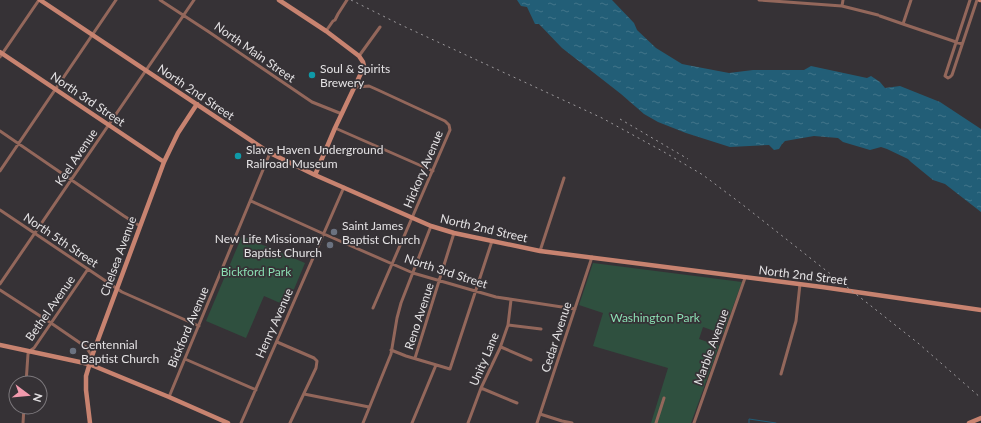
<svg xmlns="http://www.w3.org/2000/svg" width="981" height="423" viewBox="0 0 981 423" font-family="Lato,sans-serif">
  <defs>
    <pattern id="water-ripples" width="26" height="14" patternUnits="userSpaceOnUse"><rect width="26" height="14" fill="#225e77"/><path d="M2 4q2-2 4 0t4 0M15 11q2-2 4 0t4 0" fill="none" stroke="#42758a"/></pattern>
  </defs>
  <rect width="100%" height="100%" fill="#363236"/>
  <!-- park -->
  <path fill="#2f503f" d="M242,236l63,27 -18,43 -23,-10 -18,42 -40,-17z
    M593,263l149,19 -19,52 -20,-7 -4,12 20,7 -28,77h-40l17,-55 -75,-22 10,-33 -24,-8z"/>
  <!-- water -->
  <path fill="url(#water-ripples)" d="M517,0h95l22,23 3,7 19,18 26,16 5,1 42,8 24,-3h51l7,-4 56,12 4,-2 9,6 5,6 15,-2 40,16 41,27v83l-36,-28 -12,-4 -22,-18 -3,-3 -21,-10 -6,-2 -11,3 -27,-8 -5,-4 -24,-2 -29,5 -3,3 -3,5 -5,1 -5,-5 -39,2 -44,-14 -28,-11 -14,-8 -23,-20 -59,-46 -23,-24h-4l-8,-17 -6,-1z"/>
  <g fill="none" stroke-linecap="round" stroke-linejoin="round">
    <!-- stream -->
    <path stroke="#225e77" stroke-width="1" d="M749,423v-4l27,4"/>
    <!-- street -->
    <path stroke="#93675b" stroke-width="3" d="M160,0l49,32 103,70 30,12
      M759,0l83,6 36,9
      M970,0l-24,73 -1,3 3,2 2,-1 2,-2 25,-75
      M842,6l1,-6
      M880,16l23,8 59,20
      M903,24l8,-24
      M326,31l7,-10 2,-1 3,-6 9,-14
      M359,56l21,-29
      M0,57l39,-57
      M355,86l3,1 11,-1 9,4 67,31 4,4 1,5 -77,178
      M335,128l98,43
      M0,131l124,85 16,10
      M0,171l116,-171
      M251,201l73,33 89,39 83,24 79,12
      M0,210l122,82 77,34
      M540,251l24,-73
      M0,284l194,-284
      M0,290l51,33 35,24 6,9
      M508,325l33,4
      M277,342l37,16 3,3 -1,7 -26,55
      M501,347l30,13
      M391,350l15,6 44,13 42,-128
      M415,358l39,-125
      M185,359l71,31
      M781,374l15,-53 4,-37
      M26,383l2,-29 3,-4 3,-2 54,-79
      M481,388l36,15
      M304,394l65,13
      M169,397l101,-244
      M540,414l22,7 10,2
      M23,423l1,-16
      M241,423l103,-236
      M363,423l28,-69 6,-36 4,-15 30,-77
      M412,423l24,-58
      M468,423l13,-35 19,-40 8,-23 3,-25
      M537,423l55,-166
      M656,423l8,-25
      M694,423l51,-145"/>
    <!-- secondary -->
    <path stroke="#c88370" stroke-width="4.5" d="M40,0l230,153 45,22 116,51 23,7 86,18 282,36 159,23
      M279,0l47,31 33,25 4,6 1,4 -2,5 -27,57 -20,47
      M980,0h1
      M0,52l164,110
      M0,345l89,19 80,33 59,26
      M90,423l-4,-33v-14l6,-20 72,-194 14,-29 19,-29
      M969,423l12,-5"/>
    <!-- rail -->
    <path stroke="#9e9b9e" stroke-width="1" stroke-dasharray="2 4" stroke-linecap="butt" d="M351,0l48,24 203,94 62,34 39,23 40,30 175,138 63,55
      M620,119l68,40"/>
  </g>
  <!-- markers -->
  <g fill="#0f9aa8" stroke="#363236" stroke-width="1.5">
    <circle cx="312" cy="75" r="4"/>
    <circle cx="238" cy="156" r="4"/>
  </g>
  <g fill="#6b7280" stroke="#363236" stroke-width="1.5">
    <circle cx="334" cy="232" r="4"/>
    <circle cx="330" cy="245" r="4"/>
    <circle cx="73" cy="351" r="4"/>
  </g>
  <g text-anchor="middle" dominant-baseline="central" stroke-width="3.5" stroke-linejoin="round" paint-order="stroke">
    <!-- street labels -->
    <g font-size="12" fill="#e4e2e4" stroke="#363236">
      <text transform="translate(255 52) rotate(35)">North Main Street</text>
      <text transform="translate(196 92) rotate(34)">North 2nd Street</text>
      <text transform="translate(88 99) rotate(34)">North 3rd Street</text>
      <text transform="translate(76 157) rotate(-56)">Keel Avenue</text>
      <text transform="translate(423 169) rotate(-67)">Hickory Avenue</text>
      <text transform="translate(484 228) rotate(13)">North 2nd Street</text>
      <text transform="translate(61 240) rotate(34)">North 5th Street</text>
      <text transform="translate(118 256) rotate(-70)">Chelsea Avenue</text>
      <text transform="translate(446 271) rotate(18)">North 3rd Street</text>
      <text transform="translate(803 275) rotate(7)">North 2nd Street</text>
      <text transform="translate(50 308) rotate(-55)">Bethel Avenue</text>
      <text transform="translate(419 316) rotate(-72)">Reno Avenue</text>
      <text transform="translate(274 323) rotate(-66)">Henry Avenue</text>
      <text transform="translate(188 327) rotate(-67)">Bickford Avenue</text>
      <text transform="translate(556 337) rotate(-72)">Cedar Avenue</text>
      <text transform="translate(711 347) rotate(-70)">Marble Avenue</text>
      <text transform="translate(484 359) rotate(-67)">Unity Lane</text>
    </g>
    <!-- poi labels -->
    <g font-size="12" fill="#e4e2e4" stroke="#363236" text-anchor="start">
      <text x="320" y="68">Soul &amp; Spirits<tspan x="320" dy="14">Brewery</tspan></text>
      <text x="246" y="149">Slave Haven Underground<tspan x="246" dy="14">Railroad Museum</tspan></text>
      <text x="342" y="225">Saint James<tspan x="342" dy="14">Baptist Church</tspan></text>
      <text x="322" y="238" text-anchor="end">New Life Missionary<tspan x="322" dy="14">Baptist Church</tspan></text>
      <text x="81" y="344">Centennial<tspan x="81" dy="14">Baptist Church</tspan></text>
    </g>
    <!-- park labels -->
    <g font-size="12" fill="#8bdfb3" stroke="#363236">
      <text x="256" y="271">Bickford Park</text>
      <text x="655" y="317">Washington Park</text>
    </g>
  </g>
  <!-- north arrow -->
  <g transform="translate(28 395) rotate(106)"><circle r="19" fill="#363236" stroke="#7c787c"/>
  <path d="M0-3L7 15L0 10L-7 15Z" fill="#f29aad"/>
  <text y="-6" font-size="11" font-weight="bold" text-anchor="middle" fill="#e4e2e4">N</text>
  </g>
</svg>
